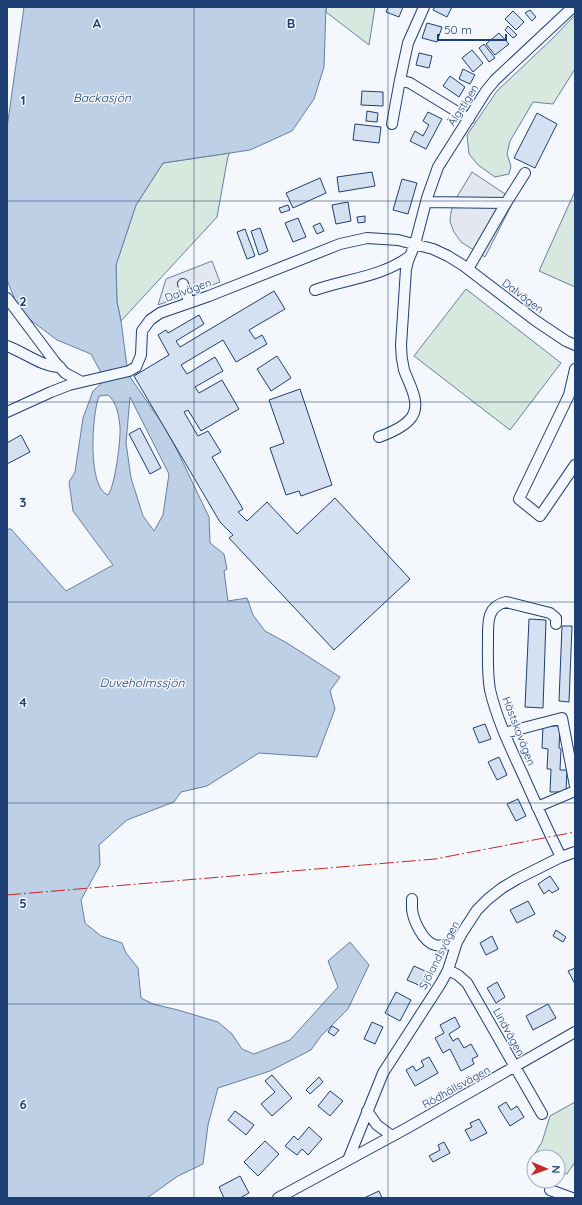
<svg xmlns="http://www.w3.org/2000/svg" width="582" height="1205" viewBox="0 0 582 1205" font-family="Quicksand,sans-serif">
  <rect width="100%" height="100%" fill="#f4f7fb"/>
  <!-- green -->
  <path fill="#d7e8df" stroke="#687fa3" d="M326,7h49l-6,38 -43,-33z
    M575,15v54l-22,35 -20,-2 -23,39 -3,13 4,12 -2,8 -14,3 -17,-12 -9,-11 -2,-19 30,-44 55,-52z
    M230,153l-2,3 -11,61 -96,104 -4,-19 -1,-37 20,-60 27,-42z
    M575,191v96l-36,-16z
    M466,289l95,74 -51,67 -96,-74z
    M575,1102v60l-8,12 -9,-2v-15h-24v10l-6,-2 14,-23 8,-26z"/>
  <!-- parking -->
  <path fill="#e3e8f0" stroke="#687fa3" d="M472,172l42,28 -29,57 -24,-15 -7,-10 -4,-10 1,-10 4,-12z
    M212,261l8,21 -62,23 8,-26z"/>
  <!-- water -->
  <path fill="#bed0e5" stroke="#687fa3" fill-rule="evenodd" d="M24,7h302l-2,60 -10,32 -22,32 -42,19 -87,13 -27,42 -20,60 1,37 4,19 7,53 34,49 16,29 31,65 1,26 14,11 3,15 -3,2 4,30 19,-3 6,17 12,16 22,12 53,34 -10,14 5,18 -18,48 -58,-4 -52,33 -26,6 -7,10 -47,18 -28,25 1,20 -19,35 4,23 16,13 21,7 4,10 12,15 3,30 12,6 25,6 40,12 14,12 10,15 12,5 36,-14 48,-53 -10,-26 22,-19 19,23 -21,44 -27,27 -10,14 -41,21 -52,17 -10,37 -5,39 -25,12 -31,22h-140v-669h4l55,62 47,-26 -40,-54 -4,-29 6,-10 8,-54 10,-27 12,-11 -14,-26 -34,-14 -37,-28 -13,-32v-152zM108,395c9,7 11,22 12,32 1,11 -5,60 -12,68 -21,-7 -16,-81 -9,-99zM130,397l39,77 -6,41 -9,16 -11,-15 -12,-38 -5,-35z"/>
  <!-- building -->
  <path fill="#d5e0f0" stroke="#1d3f73" d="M388,7h15l-4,10 -13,-5z
    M435,7h17l-5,10 -14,-7z
    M530,10l6,7 -4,4 -7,-8z
    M513,11l11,11 -8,8 -11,-11z
    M427,23l15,4 -5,15 -15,-4z
    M508,26l9,9 -4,3 -8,-8z
    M499,33l10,11 -14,11 -9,-11z
    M484,44l11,14 -6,4 -10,-14z
    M472,50l11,13 -10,9 -11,-14z
    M419,53l13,3 -3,12 -13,-3z
    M463,69l12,6 -5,9 -11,-5z
    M450,76l15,11 -6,10 -16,-11z
    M362,91l21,1v14l-22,-1z
    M367,111l11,2 -1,9 -11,-1z
    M428,112l14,7 -16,30 -16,-8 5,-10 8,5 6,-11 -6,-4z
    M537,113l20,11 -22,44 -21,-10z
    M355,124l26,3 -2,16 -26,-3z
    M372,172l3,14 -36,6 -2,-15z
    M320,178l6,15 -33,15 -7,-15z
    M402,179l15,4 -9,31 -15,-4z
    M348,202l3,19 -15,3 -4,-19z
    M288,205l2,5 -9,3 -2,-5z
    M365,216v6l-7,1 -1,-6z
    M298,218l8,19 -13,5 -8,-19z
    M320,223l4,8 -7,3 -4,-8z
    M260,228l8,23 -9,4 -8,-24z
    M245,229l10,27 -8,3 -10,-27z
    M274,291l11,18 -36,21 6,9 7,-4 5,9 -31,18 -13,-22 -42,25 6,9 28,-17 8,14 -28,16 4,6 23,-13 17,29 -38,22 -13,-21 -4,2 14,24 10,-5 13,21 -9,5 31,52 -5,3 9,9 20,-19 30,32 38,-36 75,81 -76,71 -105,-112 4,-3 -13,-13 -86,-146 35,-21 -11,-20 8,-5 2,3 31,-18 5,9 -28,17 4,6z
    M277,356l14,22 -20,13 -14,-22z
    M300,389l32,96 -31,11 -2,-5 -13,4 -16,-47 14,-5 -15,-43z
    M140,428l21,40 -11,6 -21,-40z
    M21,435l9,17 -23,12v-21z
    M529,619l17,1 -3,88 -18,-1z
    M562,626h10l-3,76 -10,-1z
    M485,724l6,15 -12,4 -6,-15z
    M543,726h17l-1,22 2,1 -1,21h7l-1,22h-16l1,-23h-4l1,-20 -6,-1z
    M499,757l8,18 -10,5 -9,-18z
    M518,799l8,17 -10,5 -9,-17z
    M550,876l9,13 -7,4 -3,-3 -5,4 -6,-10z
    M528,901l7,13 -18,9 -7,-13z
    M556,930l10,7 -3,5 -10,-6z
    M492,936l6,13 -12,6 -6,-12z
    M414,966l13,6 -6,14 -14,-6z
    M575,968v16l-7,-13z
    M497,982l8,15 -9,6 -9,-15z
    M396,992l15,8 -11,21 -15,-8z
    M548,1004l8,14 -23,12 -7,-14z
    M455,1017l5,10 -11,7 4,7 5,-3 6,10 7,-4 7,12 -6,3 2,5 -13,7 -11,-22 -7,4 -8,-15 9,-5 -4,-8z
    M372,1022l11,5 -8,17 -11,-5z
    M332,1026l7,4 -5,6 -6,-4z
    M429,1057l9,16 -23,13 -9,-16 7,-4 3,5 8,-5 -3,-5z
    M272,1075l20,23 -20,18 -11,-12 14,-12 -10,-11z
    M319,1077l4,5 -13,12 -4,-4z
    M330,1091l13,10 -13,15 -12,-10z
    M506,1102l5,8 6,-4 7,11 -14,9 -12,-19z
    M235,1111l19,14 -8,10 -18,-15z
    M479,1119l8,14 -16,8 -6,-11 7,-3 -2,-4z
    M309,1127l13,12 -14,16 -6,-6 -5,6 -12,-9 9,-10 4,4z
    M265,1141l14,13 -21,22 -14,-14z
    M444,1142l6,11 -17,9 -4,-6 11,-6 -2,-5z
    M240,1176l9,17 -9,5h-16l-5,-11z
    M379,1191l3,7h-18z"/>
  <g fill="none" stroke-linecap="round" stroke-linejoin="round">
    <!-- minor casing -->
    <g stroke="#1d3f73" stroke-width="12">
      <path id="minor" d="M424,7l-16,36 -8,37 10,3 59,36
        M392,124l8,-44
        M426,202l80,1 19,-30
        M468,269l38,-66
        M183,284l6,18
        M315,290c31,-11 67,-13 95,-34
        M7,298l48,64 10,11 15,8
        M7,346c17,6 35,21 53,21
        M575,369l-6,26 -50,104 21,17 35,-51
        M7,412l44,-20 18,-7 60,-14 7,-4 5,-12 1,-24 8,-11 10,-7 49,-17 131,-52 27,-6 31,2 35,9 15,7 16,10 72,55 30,20 9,4
        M379,437c11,-4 25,-10 32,-19 11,-14 -2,-34 -7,-48 -2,-8 -3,-16 -3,-25l5,-76 2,-8 7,-17 12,-46 11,-31 48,-76 9,-11 78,-73
        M556,624v-6l-6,-5 -44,-11c-19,4 -18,20 -18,36 0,17 -1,35 2,52 7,30 21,59 34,87 12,27 24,54 37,80
        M504,733l58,-15 13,68
        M537,807l38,-16
        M412,899c0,3 0,7 0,10 1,11 11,33 23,36 8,2 15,-1 22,-3
        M448,970l10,5 9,8 75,131
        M367,1111l10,14 15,11
        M348,1160l35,-87 58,-90 7,-13 9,-28 5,-9 15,-23 11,-11 14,-11 15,-9 44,-22 14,-5
        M550,1190l22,8
        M278,1198l129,-70 168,-96"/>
    </g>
    <!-- minor -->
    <use href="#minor" stroke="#f4f7fb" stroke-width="10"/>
    <!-- power -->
    <path stroke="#c62828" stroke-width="1" stroke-dasharray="14 3 2 3" stroke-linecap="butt" d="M7,895l428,-36 140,-27"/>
  </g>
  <!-- grid -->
  <path fill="none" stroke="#1d3f73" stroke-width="1" stroke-opacity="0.55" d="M194,7v1191M388,7v1191M7,201h568M7,402h568M7,602h568M7,803h568M7,1004h568"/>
  <g text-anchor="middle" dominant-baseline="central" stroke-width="3" stroke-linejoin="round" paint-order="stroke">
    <!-- street labels -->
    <g font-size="11" fill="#1d3f73" stroke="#f4f7fb">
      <text transform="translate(463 105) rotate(-57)">Älgstigen</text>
      <text transform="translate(188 290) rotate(-20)">Dalvägen</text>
      <text transform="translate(523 296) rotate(37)">Dalvägen</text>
      <text transform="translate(519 731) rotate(69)">Hästskovägen</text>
      <text transform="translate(439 955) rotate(-63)">Sjölandsvägen</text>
      <text transform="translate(509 1032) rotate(61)">Lindvägen</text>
      <text transform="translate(456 1087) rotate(-29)">Rödhällsvägen</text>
    </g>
    <!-- water labels -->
    <g font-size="12" font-style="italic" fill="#1d3f73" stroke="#f4f7fb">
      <text x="102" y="97">Backasjön</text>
      <text x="142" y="682">Duveholmssjön</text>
    </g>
  </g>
  <g font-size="13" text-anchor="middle" font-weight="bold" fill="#1d3f73" stroke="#f4f7fb" stroke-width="3" stroke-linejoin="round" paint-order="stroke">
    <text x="97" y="28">A</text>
    <text x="291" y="28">B</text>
    <text x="23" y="105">1</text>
    <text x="23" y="306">2</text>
    <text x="23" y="507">3</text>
    <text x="23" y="707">4</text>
    <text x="23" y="908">5</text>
    <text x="23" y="1109">6</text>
  </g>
  <!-- border -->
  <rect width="582" height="1205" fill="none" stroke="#1d3f73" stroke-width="16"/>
  <!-- north arrow -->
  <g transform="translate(546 1169) rotate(92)"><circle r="19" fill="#f4f7fb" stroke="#9eadc5"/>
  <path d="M0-3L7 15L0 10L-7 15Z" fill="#c62828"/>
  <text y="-6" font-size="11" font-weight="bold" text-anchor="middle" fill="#1d3f73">N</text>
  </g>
  <!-- scale -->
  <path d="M438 34v6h68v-6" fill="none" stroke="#1d3f73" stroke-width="2"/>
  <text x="444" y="34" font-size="12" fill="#1d3f73" stroke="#f4f7fb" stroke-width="3" paint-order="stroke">50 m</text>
</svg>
